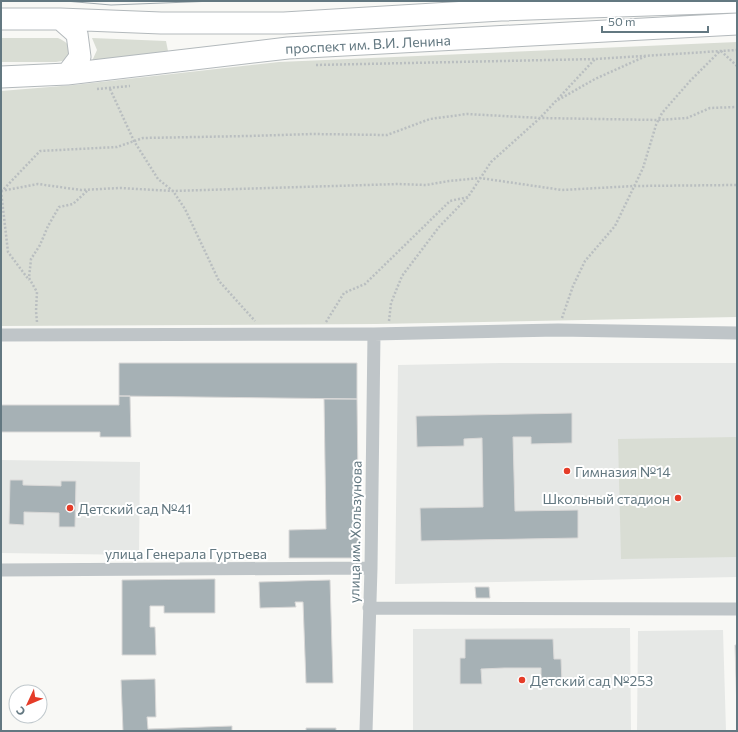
<svg xmlns="http://www.w3.org/2000/svg" width="738" height="732" viewBox="0 0 738 732" font-family="Commissioner,sans-serif">
<style>
.built{fill:#e6e8e6}
.green{fill:#d9ddd4}
.building{fill:#a6b1b5;stroke:#dad9d8}
.lines{fill:none;stroke-linecap:round;stroke-linejoin:round}
.primary-casing{stroke:#b3b9bc;stroke-width:23}
.path{stroke:#b9bec0;stroke-width:2.5;stroke-dasharray:2 2;stroke-linecap:butt}
.street{stroke:#bfc5c8;stroke-width:13}
.primary{stroke:#fff;stroke-width:21}
.tram{stroke:#9ea8ad;stroke-width:1}
.poi-dot{fill:#e53c28;stroke:#fff;stroke-width:1.5}
.labels{text-anchor:middle;dominant-baseline:central;stroke-width:4;stroke-linejoin:round;paint-order:stroke}
.street-label{font-size:14px;fill:#637881;stroke:#fff}
.poi-label{font-size:14px;fill:#637881;stroke:#fff;text-anchor:start}
</style>
<rect width="100%" height="100%" fill="#f8f8f5"/>
<path class="built" d="M500,363H737V577L395,584L398,365Z
M1,460L140,462L139,555L1,553Z
M630,628L631,731H413V629Z
M723,630L726,731H637L638,631Z"/>
<path class="green" d="M1,38H58C69,43 72,47 68,60L56,62H1Z
M92,38L166,41L168,51L92,61L97,50Z
M737,42V317L376,324L1,326V91L74,85L279,62Z
M737,437V557L621,559L618,439Z"/>
<path class="building" d="M119,363H357V399L119,396Z
M119,396H130L131,437H100V432H1V405H119Z
M324,399H357L359,558H289V530L326,529Z
M572,413V443L531,444V437H513L515,511L578,510V538L421,541L420,508L483,507L482,438L464,439V446L417,447L416,416Z
M10,480H23V485L61,486V481H76L75,527H59V513L24,512V525L9,524Z
M215,579V613H164V606H150V627H155L156,655H122V580Z
M330,580L333,683H306L303,602H295L296,607L260,608L259,582Z
M475,587H489L490,598H476Z
M465,639H553L554,659H561L562,683L541,684V668H504L481,669L482,684H460V658H465Z
M735,645H737V712Z
M155,679L156,717H147L148,729L232,726V731H123L121,680Z
M306,728H336V731H306Z"/>
<g class="lines">
<g class="primary-casing">
<path id="primary" d="M1,19H60L161,23H284L501,10L737,2
M60,19L77,34L80,57L67,74
M1,77L67,74L288,48L737,24"/>
</g>
<path class="path" d="M721,51L737,66
M316,65L596,59L737,50
M97,89L130,86
M110,89L134,141L158,179L173,191L185,209L219,281L255,321
M558,100L595,79L646,56
M1,191L38,184L81,190L120,188L173,191L398,184L426,185L449,181L480,178L562,190L634,186L737,185
M1,191L8,252L29,280
M1,192L40,151L117,147L143,138L248,136L312,134L387,135L430,119L467,114L540,118L658,120L687,118L710,108L737,107
M562,318L573,286L585,261L615,226L643,168L656,125L662,113L690,81L720,51
M389,321L391,303L402,276L439,227L468,197L491,162L540,118L595,59
M37,322L36,311L37,292L29,278L31,259L40,245L48,226L59,207L73,204L88,190
M326,322L344,293L365,284L450,201L468,197"/>
<path class="street" d="M1,335L374,334L558,330L737,333
M1,570L371,568
M369,608L737,609
M366,731L371,568L374,334"/>
<use href="#primary" class="primary"/>
<path class="tram" d="M65,1L111,5L215,1"/>
</g>
<g class="poi-dot">
<circle cx="567" cy="471" r="4"/>
<circle cx="678" cy="498" r="4"/>
<circle cx="70" cy="508" r="4"/>
<circle cx="522" cy="680" r="4"/>
</g>
<g class="labels">
<g class="street-label">
<text transform="translate(368 44) rotate(-3)">проспект им. В.И. Ленина</text>
<text transform="translate(355 532) rotate(-89)">улица им. Хользунова</text>
<text x="186" y="553">улица Генерала Гуртьева</text>
</g>
<g class="poi-label">
<text x="575" y="471">Гимназия №14</text>
<text x="670" y="498" text-anchor="end">Школьный стадион</text>
<text x="78" y="508">Детский сад №41</text>
<text x="530" y="680">Детский сад №253</text>
</g>
</g>
<rect width="738" height="732" fill="none" stroke="#637881" stroke-width="4"/>
<g transform="translate(28 704) rotate(226)"><circle r="19" fill="#ffffff" stroke="#c1c9cd"/>
<path d="M0-3L7 15L0 10L-7 15Z" fill="#e53c28"/>
<text y="-6" font-size="11" font-weight="bold" text-anchor="middle" fill="#637881">С</text>
</g>
<path d="M602 26v6h106v-6" fill="none" stroke="#637881" stroke-width="2"/>
<text x="608" y="26" font-size="12" fill="#637881" stroke="#ffffff" stroke-width="3" paint-order="stroke">50 m</text>
</svg>
